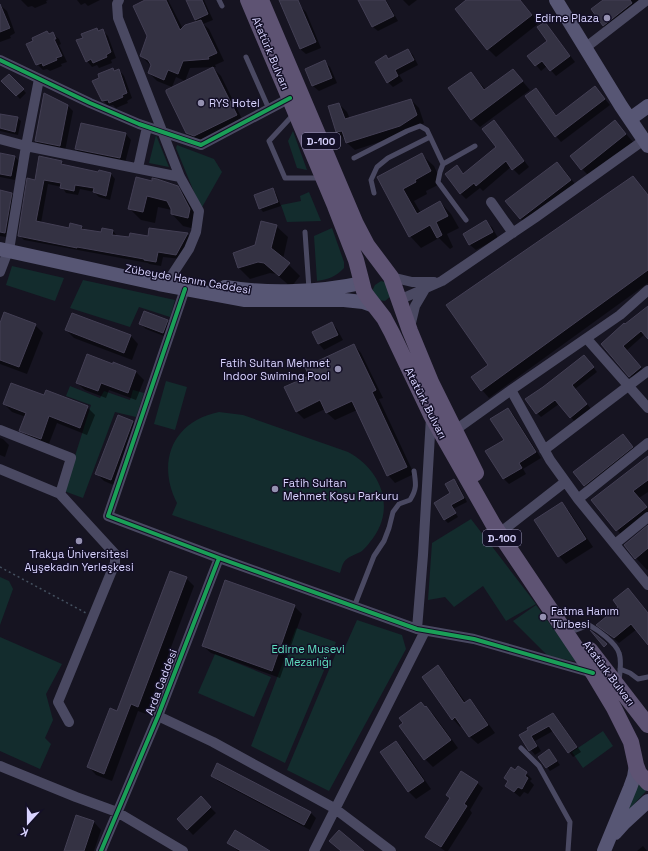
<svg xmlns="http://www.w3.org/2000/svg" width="648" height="851" viewBox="0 0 648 851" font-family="'Space Grotesk',sans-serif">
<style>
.green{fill:#132c2d}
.shadow{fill:#0007}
.building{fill:#343243;stroke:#433f54}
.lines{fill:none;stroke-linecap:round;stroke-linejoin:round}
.path{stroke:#44505f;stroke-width:1.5;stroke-dasharray:2 3;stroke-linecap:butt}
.lane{stroke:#4a4962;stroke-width:5}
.street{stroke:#4a4962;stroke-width:10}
.secondary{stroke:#575674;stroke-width:14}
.primary{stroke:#5e5373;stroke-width:16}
.cycleway-casing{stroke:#130f26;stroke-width:6}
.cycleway{stroke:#1a9f57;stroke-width:4}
.poi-dot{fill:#9591b1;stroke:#130f26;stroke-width:1.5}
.labels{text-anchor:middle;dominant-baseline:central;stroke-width:3;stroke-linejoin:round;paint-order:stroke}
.shield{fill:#130f26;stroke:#9e99be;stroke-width:1}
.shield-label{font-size:10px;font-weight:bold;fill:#d9d4ff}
.poi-label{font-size:11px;fill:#d9d4ff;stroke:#130f26;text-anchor:start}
.street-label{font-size:11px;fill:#d9d4ff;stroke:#130f26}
.park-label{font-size:11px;fill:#5fe0c0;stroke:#130f26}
</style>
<rect width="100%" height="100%" fill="#161421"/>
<path class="green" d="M293,131L307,170L297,168L288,141Z
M156,135L169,167L149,163Z
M177,145L214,159L222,172L201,209L176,148Z
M309,192L321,221L287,222L281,205L301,201L300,196Z
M332,228L344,262V268C336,277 328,279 317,281L314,236Z
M12,266L64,278L55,301L6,285Z
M83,280L175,300L170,317L139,307L130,327L70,308Z
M381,281L385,282L391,296L385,301L378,300L372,291L375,285Z
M166,381L187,387L175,430L154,424Z
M70,386L100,398L104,391L130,400L133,390L144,393L136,417L115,412L83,498L64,491L91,405L66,396Z
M219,412L243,415L348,452C382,470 397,510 370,542C368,545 365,548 362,551C357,554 347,557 344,562C342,565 341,570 340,573L172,515L177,503C156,462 173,421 219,412Z
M471,519L536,604L506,621L483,586L454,607L445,597L428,600L432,543Z
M0,577L9,581L13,589L0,625Z
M536,605L578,662L548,656L513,621Z
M357,620L402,635L406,649L329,791L287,770L339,646L345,647Z
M296,628L336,642L285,763L251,746Z
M0,637L62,664L46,694L53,720L45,738L51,744L40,769L0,751Z
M215,654L271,677L254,717L198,693Z
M603,731L613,746L583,768L572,752Z
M638,782L647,790L624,815Z"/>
<path class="shadow" d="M21,0H48L46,1L47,3L35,8L32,6L28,7Z
M77,0H100L88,6L85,3L81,5Z
M148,0H168L183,29L198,22L195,20L187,0H204L213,20L203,24L209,29L224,61L215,65L216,67L190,68L185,81L176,77L172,87L157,81L149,73L152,65L149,64L141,56L148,36Z
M280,0H298L301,7L306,12L321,48L306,54L300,49Z
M359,0H386L398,21L378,31L373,27Z
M403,0H417L409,6Z
M468,0H520L539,23L496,57L488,49Z
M605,0H648L610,32L603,26Z
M0,6H1L7,11L15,33L10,36L11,38L0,42Z
M545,23L575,62L556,76L547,66L541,71L536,65L548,41Z
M96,29L99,32L102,30L108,36L116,58L111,60L112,63L99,68L97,65L92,67L87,61L84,38Z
M53,34L59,39L61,44L59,45L67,62L61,64L62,66L50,71L47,69L43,70L37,64L50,35Z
M408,50L413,55L418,65L399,75L403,81L393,87L388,82L386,57L389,60Z
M325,62L330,67L337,83L319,91L313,86L306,70Z
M213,68L221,76L244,123L202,143L195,141L187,133Z
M113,69L115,72L119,70L124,76L132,98L127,101L128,103L116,108L113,105L108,106L103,100L100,78Z
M513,70L530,90L480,127L472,119L471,73L486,90Z
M9,75L26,93L20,99L3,81Z
M595,87L610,105L561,142L556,136L536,90L557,116Z
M411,100L419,108L424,123L407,133L355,150L347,143L346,139L345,140L337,132L339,104L347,112L350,119Z
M67,105L73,111L65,151L42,147L36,141Z
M0,114L17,118L21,121L18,135L0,131Z
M494,121L529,167L519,175L511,167L483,191L480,188L466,199L460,193L457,166L464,175L497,147Z
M615,121L633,142L590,177L582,169Z
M126,134L131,140L125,163L81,155L76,149Z
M0,154L15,157L19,161L15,180L0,177Z
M422,155L434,166L442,183L426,191L427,194L414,201L421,213L440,202L451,214L459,228L447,234L453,247L450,249L439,238L421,248L410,236L378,178Z
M61,162L66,166L99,173L111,174L115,179L110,200L99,197L94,192L80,189L78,195L66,193L62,187L48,184L41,223L70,229L81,226L86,231L102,233L113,231L117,236L130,238L149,237L150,229L187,234L192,239L181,259L163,257L161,266L149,264L148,263L24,240L19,235L35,181Z
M557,163L565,171L578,188L528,226L520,218Z
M633,177L648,195V283L489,398L482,390L489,365Z
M136,178L177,187L189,199L201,221L199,230L183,226L172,214V210L158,207L155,223L141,220L130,209Z
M273,189L276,193L281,206L263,212L260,208Z
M0,191L11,194L17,199L11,238L0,236Z
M486,222L492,227L498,238L476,250L470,245L464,234Z
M276,226L288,237L283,259L300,276L291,287L276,274L270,273L250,279L239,268L256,246Z
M648,307V337L645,334L626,351L644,371L634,380L602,344Z
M72,314L131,336L138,344L132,360L74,338L66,330Z
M167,320L173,326L169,338L146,329L140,324Z
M332,323L337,329L343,340L324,350L319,344L313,333Z
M35,325L43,333L27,374L0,364V326Z
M354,345L361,353L383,398L379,399L414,474L395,483L388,475L357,410L335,420L327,413L325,409L304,419L296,411L310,376Z
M588,360L597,372L575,389L591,409L575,422L559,404L541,417L537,413Z
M114,364L136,372L144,380L136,400L109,390L106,398L85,390L77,383L113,366Z
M44,396L87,407L95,415L87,435L57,423L48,446L28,438L21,430L26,417L12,412L4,404Z
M507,409L513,414L541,458L523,469L526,474L509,484L504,479L487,451L505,440Z
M118,416L133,422L140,429L118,487L104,481L96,473Z
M623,435L640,455L592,493L584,485Z
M0,438L3,439L9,445L5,457L0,455Z
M648,457V492L639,498L648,509V518L624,538L592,500Z
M454,480L458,484L467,502L453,509L458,517L448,523L445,520L435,503L452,494Z
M561,503L569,511L593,547L566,564L559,556Z
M648,526V569L647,570L636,558Z
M186,578L194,586L146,714L138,711L112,781L96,775L89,767Z
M294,606L302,614L280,678L211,653L203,646Z
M648,613V643L637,629L619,643L603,630Z
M438,667L445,674L466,703L470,700L477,708L495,733L478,744L470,737L462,725L460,727L453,719Z
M426,708L434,715L458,748L433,767L425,759L401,726Z
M553,714L558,719L581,752L573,757L553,731L535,741L541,751L535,755L520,736Z
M396,742L404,750L431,789L416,799L408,791Z
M552,754L560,765L550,771L539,757Z
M515,771L526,773L532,779L530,781L534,785L528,794L524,792L520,797L506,786Z
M212,775L310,812L316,818L310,830L218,781Z
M477,783L483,788L470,810L472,813L448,851H445L432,842L426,837Z
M201,798L216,813L193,835L178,819Z
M94,822L101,830L94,851H65Z
M229,843L268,851H238Z
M643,846L647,851H637Z"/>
<path class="building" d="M145,0H166L180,30L185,25L201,20L217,53L208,57L209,59L183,61L178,74L168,70L164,80L148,73L151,65L148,60L140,56L147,36L133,6Z
M186,0H202L208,14L195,20Z
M279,0H298L316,42L300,49Z
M358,0H385L394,16L372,27Z
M466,0H520L532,15L487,50L455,9Z
M603,0H630L632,3L603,26L591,9Z
M0,4L10,28L0,32Z
M545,22L570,56L550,71L542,61L535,66L527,56L547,41L537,27Z
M97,28L98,31L103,29L111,52L106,55L107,57L93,63L91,59L86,62L76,40L83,38L81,34Z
M47,31L49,34L53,32L56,39H54L62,56L56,58L57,60L43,66L42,63L36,65L26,44L33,41L32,38Z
M408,49L414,60L395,70L398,76L387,83L375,62L386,55L388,59Z
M325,60L332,78L312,86L305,69Z
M213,67L237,115L194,136L186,133L166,92V90Z
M113,68L114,71L119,69L127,93L122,95L123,97L109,103L108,100L102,101L92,81L99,78L98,74Z
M513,69L523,81L471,120L448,88L471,72L484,90Z
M9,74L24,89L16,96L1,81Z
M595,86L605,99L555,137L525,96L536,88L556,116Z
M44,93L68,105L60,146L35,141Z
M411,99L417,115L400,126L346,143L342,131L336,132L328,106L339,103L345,119Z
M0,114L18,117L15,132L0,128Z
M494,120L524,161L512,170L506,161L476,186L474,183L460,194L445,174L457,165L463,174L496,147L482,129Z
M615,120L626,134L581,170L570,156Z
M81,123L126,133L120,158L75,149Z
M0,153L15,156L11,176L0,174Z
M422,153L431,171L415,180L416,182L403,189L417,214L440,201L448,216L436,222L442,235L437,238L430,225L409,237L377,177Z
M39,156L62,161L61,164L98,172L99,170L111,173L106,196L93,192L94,188L75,185L74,191L60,188L61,183L44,180L36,221L69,228L70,223L82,226L81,229L101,232L102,228L113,230L112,235L129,237L130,233L148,236L149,228L188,233L176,255L158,252L156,262L144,260V259L77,247V248L18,236L27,178L35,180Z
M557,162L571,180L520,219L505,201Z
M633,176L648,195V270L481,391L471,377L488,365L446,305Z
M136,177L152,181V178L157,179L178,186L190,209L188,218L171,214V209L167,201L147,196L143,212L128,209Z
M273,188L278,202L259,209L254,195Z
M0,190L12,193L5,233L0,232Z
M486,220L493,232L469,245L463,234Z
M261,221L277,225L271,248L290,263L279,276L264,263L258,262L238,268L233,253L255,245Z
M648,306V339L641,331L623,346L641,367L629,377L601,344L624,323L625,324Z
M144,311L168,320L163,333L139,324Z
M4,312L36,324L19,367L0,360V323Z
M72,313L131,335L124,353L65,330Z
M332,322L338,335L318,344L312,332Z
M354,344L376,390L372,392L407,467L387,476L352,401L326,413L320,400L296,412L284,387L309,376L305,367Z
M87,354L113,364V362L136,371L128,393L101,383L98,391L76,383Z
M584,355L594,367L572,385L587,404L570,418L555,400L536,414L525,399L543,387Z
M11,383L44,395L46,390L88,406L80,428L49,416L41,439L19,431L26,413L3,404Z
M508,408L536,452L519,463L522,468L503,479L485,451L504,440L490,419Z
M118,415L133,421L111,480L95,474Z
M623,434L633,447L584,486L573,472Z
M648,456V480L633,491L647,507L616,531L591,500Z
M454,479L464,498L451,505L456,513L444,520L434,503L450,493L445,484Z
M562,502L586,539L558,557L534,520Z
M648,525V548L635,559L624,545Z
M170,571L187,577L138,707L131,704L104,774L87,767L110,708L117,711Z
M225,580L295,605L272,671L202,646Z
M628,588L648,613V645L631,624L614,638L596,625L618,607L613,600Z
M590,630L599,637L607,644L604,647Z
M438,665L464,703L470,699L488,725L469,737L455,717L452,720L422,677Z
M421,702L425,707L426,706L451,740L424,760L399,726L403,723L399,718Z
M553,713L577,747L568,753L549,726L531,736L537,746L529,751L519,735L528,730L527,728Z
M396,741L424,781L408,792L380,752Z
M549,749L557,761L546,768L538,757Z
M217,763L311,812L304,825L211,776Z
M518,766L527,772L525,776L528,778L522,789L518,787L514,792L505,786L508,781L504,778L511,767L515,770Z
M461,771L478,782L464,804L467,806L441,847L425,837L450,798L446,795Z
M201,796L211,807L187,830L177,819Z
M76,815L94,821L84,851H64Z
M235,830L270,851H241L227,843Z
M339,830L364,851H341L329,841Z"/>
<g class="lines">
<path class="path" d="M0,567L86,613"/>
<path class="lane" d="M219,0L222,6
M246,57L269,109
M293,115L269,141L285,178H322
M354,158L407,131L420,126L427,130L443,164
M374,193L371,180L377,167L388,158L430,137
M466,220L438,182L440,172L443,164L475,146
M305,232L309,289
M354,607L374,556L384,541L389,528L393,512L399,504L410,500C417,489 416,484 414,471
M576,630L589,625C598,630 616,643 619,653C622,661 620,672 619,681
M620,669L630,673L638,679L648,677
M521,748L539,766L570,822L568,851"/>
<path class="street" d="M119,0L117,4L118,18L180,177L199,211L196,232L189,249L170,278
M585,48L647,0
M0,60L90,103L139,124L201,145L290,98
M0,139L26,146L180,177
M138,168L147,127
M491,202L513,233
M10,244L26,146L39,79
M0,272L8,251
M391,277L412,282H434
M185,289L108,516L219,558L417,629L474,639L593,673
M399,300L442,281L536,217L644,140
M410,327L415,306L425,289
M587,339L648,408
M511,390L550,460L578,499L648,585
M0,430L71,458L60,494
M454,431L511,390L620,315L648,290
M544,450L648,371
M0,469L60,494L115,554V563L58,702L69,722
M578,499L648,443
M506,528L565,482
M615,544L648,517
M417,629L423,555L431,417
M158,716L213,742L334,808L391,851
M0,766L76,797L117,812L183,851
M101,851L158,716L219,558
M314,851L425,631"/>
<path class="secondary" d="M556,0L621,106L648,146
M630,119L648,106
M0,249L159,284L245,300H344L363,302L374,306
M225,287C269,294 320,292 362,283
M615,833L624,823L648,801
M604,851L630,788L634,777L636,765"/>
<path class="primary" d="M248,0L335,206L356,260L364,291L367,296L384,318L392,333L431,415L493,524L593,673L614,708L631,742L636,765L639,773L648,783
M261,0L356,224L367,245L391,277L410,331L431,382L476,473
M590,650L648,725"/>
<g class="cycleway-casing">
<path id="cycleway" d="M0,60L90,103L139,124L201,145L290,98
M185,289L108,516L219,558L417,629L474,639L593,673
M101,851L158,716L219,558"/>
</g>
<use href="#cycleway" class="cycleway"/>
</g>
<g class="poi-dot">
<circle cx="607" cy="18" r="4"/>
<circle cx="201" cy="103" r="4"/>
<circle cx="338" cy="369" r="4"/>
<circle cx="275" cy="489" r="4"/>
<circle cx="79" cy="541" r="4"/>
<circle cx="543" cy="617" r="4"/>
</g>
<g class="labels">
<g class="shield">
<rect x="302" y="133" width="38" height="16" rx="3"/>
<rect x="483" y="530" width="38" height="16" rx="3"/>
</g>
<g class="shield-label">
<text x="321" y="141">D-100</text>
<text x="502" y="538">D-100</text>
</g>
<g class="poi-label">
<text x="599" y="18" text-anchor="end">Edirne Plaza</text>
<text x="209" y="103">RYS Hotel</text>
<text x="330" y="363" text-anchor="end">Fatih Sultan Mehmet<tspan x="330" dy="13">Indoor Swiming Pool</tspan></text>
<text x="283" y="483">Fatih Sultan<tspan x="283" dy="13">Mehmet Koşu Parkuru</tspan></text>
<text x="79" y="554" text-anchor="middle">Trakya Üniversitesi<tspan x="79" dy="13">Ayşekadın Yerleşkesi</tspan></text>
<text x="551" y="611">Fatma Hanım<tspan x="551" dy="13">Türbesi</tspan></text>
</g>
<g class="street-label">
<text transform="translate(271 53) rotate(67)">Atatürk Bulvarı</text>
<text transform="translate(188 279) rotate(10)">Zübeyde Hanım Caddesi</text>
<text transform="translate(426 403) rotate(63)">Atatürk Bulvarı</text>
<text transform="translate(609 673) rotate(53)">Atatürk Bulvarı</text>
<text transform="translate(161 682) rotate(-69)">Arda Caddesi</text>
</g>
<g class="park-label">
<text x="308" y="649">Edirne Musevi<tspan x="308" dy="13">Mezarlığı</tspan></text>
</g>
</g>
<g transform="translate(28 823) rotate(201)" stroke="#130f26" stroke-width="3" paint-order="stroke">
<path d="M0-3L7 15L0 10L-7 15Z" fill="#d9d4ff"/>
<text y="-6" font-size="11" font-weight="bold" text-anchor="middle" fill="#d9d4ff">K</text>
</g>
</svg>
